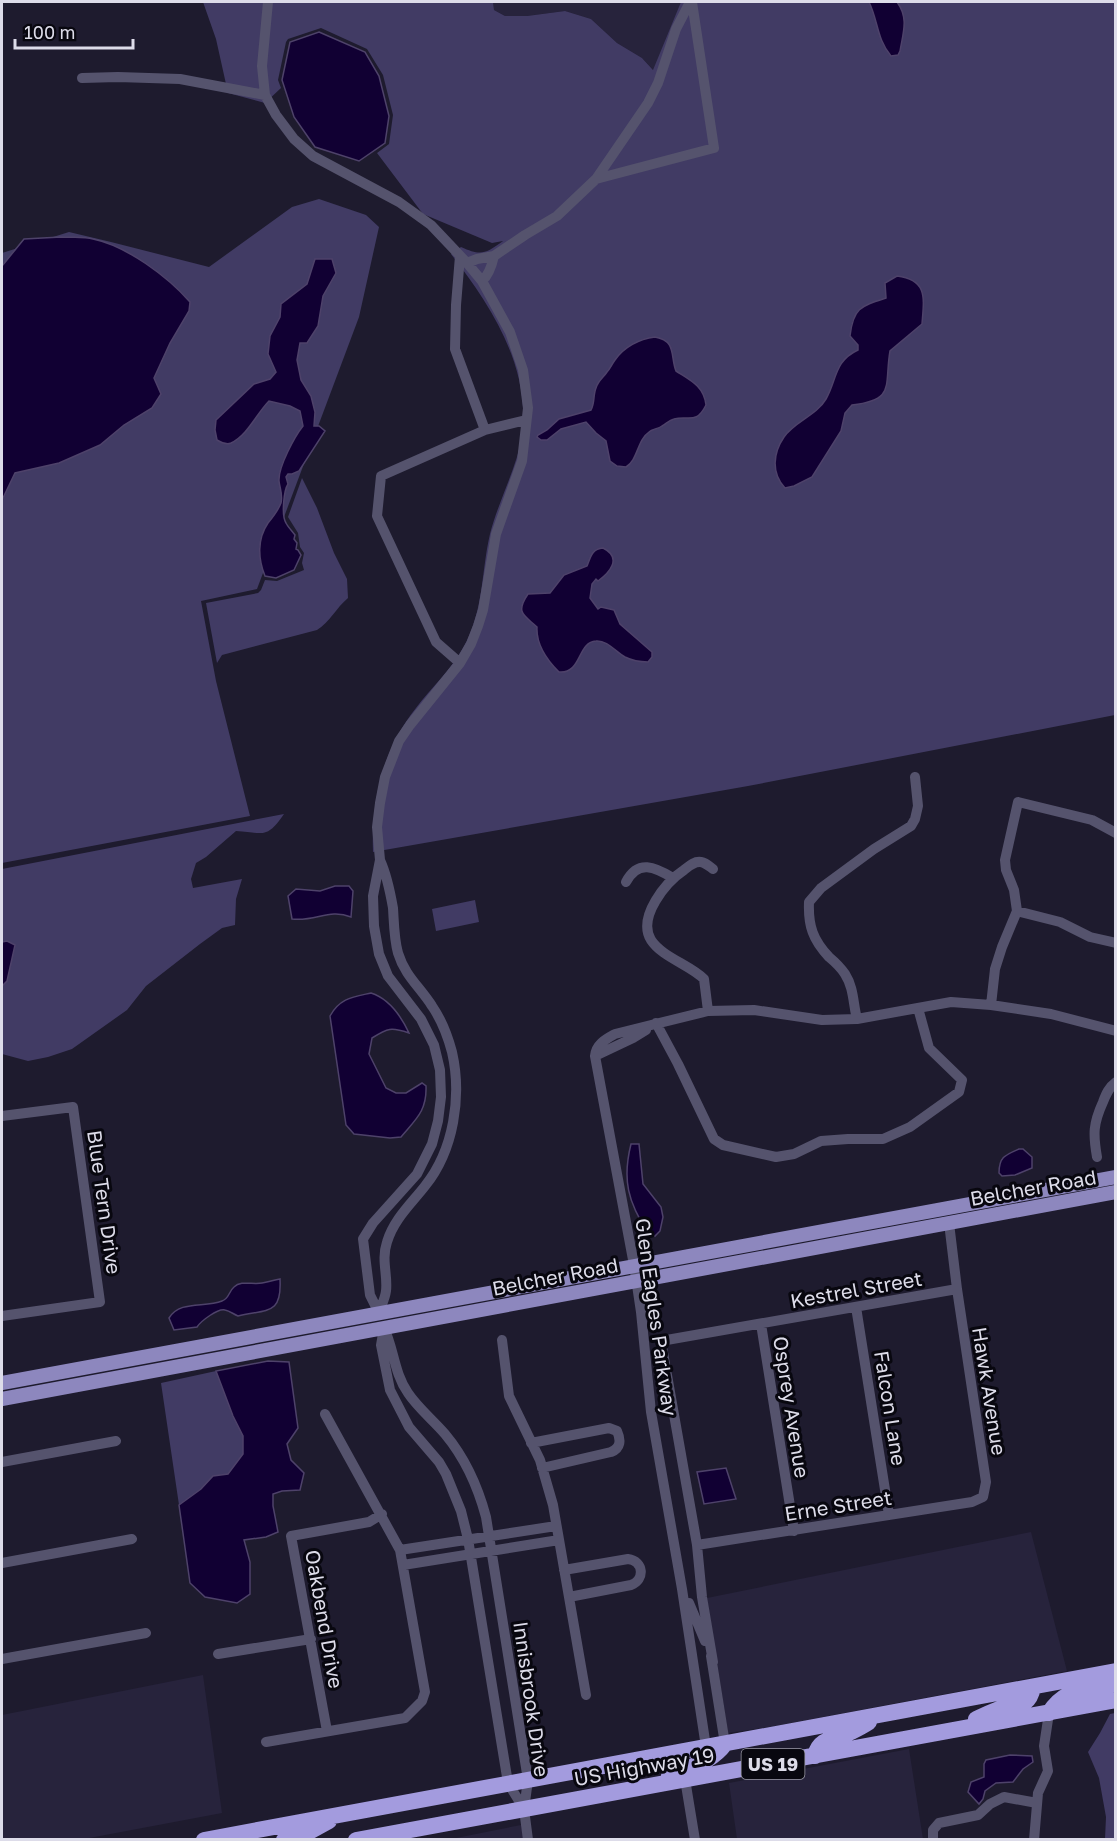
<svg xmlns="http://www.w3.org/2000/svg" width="1117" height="1841" viewBox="0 0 1117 1841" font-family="'Golos Text',sans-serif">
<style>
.built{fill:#27233c}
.green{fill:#413b64}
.water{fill:#103;stroke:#4e426a;stroke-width:1.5}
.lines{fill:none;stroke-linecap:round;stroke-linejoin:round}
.minor{stroke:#55536d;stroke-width:10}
.major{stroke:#8d87be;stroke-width:14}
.highway{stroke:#a39bde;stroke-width:16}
.labels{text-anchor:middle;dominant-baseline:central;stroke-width:6;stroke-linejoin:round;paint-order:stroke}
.shield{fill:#08070f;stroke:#9d9ca8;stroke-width:1.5}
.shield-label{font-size:18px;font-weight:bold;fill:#dddce9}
.street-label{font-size:20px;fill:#dddce9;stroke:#08070f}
</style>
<rect width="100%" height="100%" fill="#1e1b2e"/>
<path class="built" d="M493,2H689L657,74L642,58L617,43L591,19L565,11L527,16H505L494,10Z
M1031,1532L1067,1671L770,1727L728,1733L707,1598Z
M203,1675L222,1813L84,1839H2V1715Z
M909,1749L923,1839H737L729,1783Z
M521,1825L524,1840H446Z"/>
<path class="green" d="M203,2H493L494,10L505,16H527L565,11L591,19L617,43L642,58L653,70L681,2H1115V715L748,786L373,852C371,801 383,749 416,708C431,688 451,670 463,648C484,612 481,572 490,534C497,507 509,483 517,457C540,381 495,311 451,254L461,247C481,256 485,254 503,241L492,243L423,214L377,153L389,144L393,115L383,75L367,49L321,28L288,39L286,42L278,80L281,88L265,103L228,93L216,39Z
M319,199L366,215L379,227L359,317L257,589L201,601L216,681L250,816L2,863V253L69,232L111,242L209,267L292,207Z
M302,478L317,508L334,553L347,579L348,598C336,608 330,622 317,630L222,655L217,663L206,603L258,593L261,590L265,580L277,581L304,570L302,563L304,553L300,547L298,533L288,517Z
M284,814C267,839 264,833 236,831L206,857L196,863L191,879L193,888L242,879L236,899L235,925L222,928L200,944L146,986L127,1010L72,1049L48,1057L28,1061L2,1054V986L7,981V941L2,942V869Z
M475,900L479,922L436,931L432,909Z
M216,1371L233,1416L243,1436V1454L228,1474L213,1477L201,1489L179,1505L161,1383Z
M1115,1713V1839H1105L1106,1817L1099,1778L1088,1752L1100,1733L1110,1714Z"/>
<path class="water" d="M869,2H897C909,18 903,33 900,51L898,55L891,56C877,40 878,20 869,2Z
M319,32L365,52L379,76L389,116L385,143L359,161L315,147L294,117L282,80L290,42Z
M61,237C71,238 83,236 93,239C127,246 168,277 190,302L189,311L170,343L154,378L161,394L152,408L124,425L100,445L59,463L15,473L2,500V266L24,239Z
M315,259H332L336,273L323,296L318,326L307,343H300L297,360L301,380L311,396L315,412L314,426H319L325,431L299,471L292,474H288L286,477L288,484C284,490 281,515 286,523C288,527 292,531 295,535L294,539L297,543L296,549L298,550L301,555L294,570L276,578L265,576C258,559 257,539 268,523C273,517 278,511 281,503C283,495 280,489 279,481C278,467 295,436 303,426L300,411L290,406L269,401C257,413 247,436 231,443C226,445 222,443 217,440L215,430L216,420L254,384L270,379L276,372L268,354L270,336L280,317L281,304L307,284Z
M897,276C928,280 924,298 922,324L890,351C884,386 896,400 852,405L845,413L841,431L812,477L794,486L785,488C771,473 773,453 784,437C795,421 816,416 826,399C837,380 834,361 858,350V345L850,336C853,308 861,306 886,298L885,283Z
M655,337C677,341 670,356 676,371C690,380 704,386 706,405C696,425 689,415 674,419C669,420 666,424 662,426C658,429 652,429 649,432C637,440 638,460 626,467L617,466L610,461L606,441L596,433L586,422L561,429L547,440H541L537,437L538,435L547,430L559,419L591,410C595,403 593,395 596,388C598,381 603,378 607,372C610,369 612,364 615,360C624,347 639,339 655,337Z
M603,548C623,558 609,573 598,581L596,579L592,584L590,598L598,609L601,607L614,610L620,624L652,652V657L648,662C641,662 631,660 625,657C616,652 607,640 596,641C577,642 582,674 559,672C547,660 536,645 537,627C524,615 515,613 528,594L550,593L564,575L587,566C591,556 592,549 603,548Z
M335,886H349L353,891L351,917C329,908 316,922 292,919L288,896L296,889L320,891Z
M7,941L15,945L7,981L2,986V942Z
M371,993C390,999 401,1016 409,1033C391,1027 388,1028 372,1038L369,1054L386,1088L396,1093H406L422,1083L426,1086C427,1111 416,1119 401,1137L390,1138L354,1134L346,1125L330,1016C340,998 353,997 371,993Z
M631,1144H639L643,1184L661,1207L663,1217L660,1231L655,1236L648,1233C628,1202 622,1180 631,1144Z
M1019,1149H1023L1032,1157V1168L1015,1175L1002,1176L999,1173C999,1157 1005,1155 1019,1149Z
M280,1279C282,1315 268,1309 238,1316C233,1314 230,1311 225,1310C218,1308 201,1321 197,1327L174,1330L169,1318C180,1300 204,1308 222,1301C229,1299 229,1291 234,1287C241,1280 253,1285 262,1283C268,1282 274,1280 280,1279Z
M268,1361L289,1362L298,1428L287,1444L291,1460L304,1473L300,1490L282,1491L273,1494V1506L278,1532L266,1537L244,1540L250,1562V1594L237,1603L205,1597L190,1583L179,1505L201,1489L213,1476L228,1474L243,1454V1436L233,1416L216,1371Z
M726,1468L736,1499L704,1504L697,1472Z
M1010,1755L1032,1756L1033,1762L1023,1769L1013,1782L996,1783L985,1791L983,1799L979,1804L968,1792L971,1782L984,1777V1764L986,1760Z"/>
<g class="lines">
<path class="minor" d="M268,2L262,66L265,95L276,115L294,139L313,156L399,202L431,225L467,263L482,281L510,332L523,370L528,408L522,461L496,534L483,610L478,626L471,644L460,663L410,725L399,741L385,777L380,803L377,827L380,860L373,896L374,926L379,954L388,976L421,1019L434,1045L440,1070L441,1097L438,1121L432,1144L417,1174L373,1223L363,1239L370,1295L379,1313
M82,78L118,77L180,79L265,95
M596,179L714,148L692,2
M467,263L477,259L494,256L525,235L557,216L596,179L648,103L658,83L676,29L690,2
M482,281C489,275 492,265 494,256
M485,430L526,420
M460,663L436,642L377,516L381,476L485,430L455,349L456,305L460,256
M626,882C638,859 655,867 673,878
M1017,911L1060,922L1090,937L1116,943
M991,1005L995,969L1002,947L1017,911L1014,890L1006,870L1005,860L1018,802L1092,820L1116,833
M708,1011L704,979C690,965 662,957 651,940C637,917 666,882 684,870C689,866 694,861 701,862C706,863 709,866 713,869
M857,1019C853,1004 854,988 845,974C841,968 835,962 829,957C813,940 808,926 809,902L821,888L874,849L911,826L915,819L918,806L915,777
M656,1023L678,1064L714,1139L723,1145L776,1157L794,1154L821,1141L848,1139H883L910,1127L959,1092L962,1080L929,1048L918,1008
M595,1056L633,1038L646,1030
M2,1116L73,1107L100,1302L2,1316
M1097,1157C1093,1134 1093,1124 1103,1102C1106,1094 1109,1087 1116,1082
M856,1307L889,1515
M379,1313C381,1306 385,1299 386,1291C388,1275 381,1260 387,1242C394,1219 411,1204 425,1186C454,1150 462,1096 452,1052C448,1037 441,1019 432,1006C420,987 405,976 398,953C394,939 394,923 393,908C390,891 387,875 380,860
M761,1324L794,1531
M384,1328C394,1349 394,1373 408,1393C418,1408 433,1420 445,1434C465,1458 478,1487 486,1517L528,1780L524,1809L528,1840
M384,1328L381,1345L390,1390L409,1427L439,1462L446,1474L461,1511L468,1539L508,1783L524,1809
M502,1340L509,1396L540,1460L553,1505L586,1695
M531,1443L609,1428L617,1431C621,1440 621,1448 611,1452L542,1468
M2,1462L116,1441
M697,1545L972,1502L983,1497L986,1482L957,1289L949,1223
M400,1550L556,1526
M2,1563L132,1539
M403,1565L559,1540
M564,1570L628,1559C644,1561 645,1580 631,1585L569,1597
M689,1603L705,1641
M218,1654L311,1639
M711,1656L725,1744
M2,1659L146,1633
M713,1662L702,1597L697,1545L661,1341L957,1289
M327,1731L291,1536L369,1522L382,1514
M266,1742L405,1718L422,1701L425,1692L400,1550L325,1414
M706,1747L682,1589L651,1412L641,1312L634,1265L595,1056C596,1044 606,1039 615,1034L708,1011L754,1010L822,1020L857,1019L951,1002L991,1005L1051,1014L1116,1031
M685,1779L695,1840
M933,1840V1830L939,1823L978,1815L990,1804L1004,1797L1037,1803
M1034,1840L1038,1793L1048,1771L1044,1746L1049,1713"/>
<path class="major" d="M2,1383L1116,1177
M2,1399L1116,1192"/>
<path class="highway" d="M1049,1713C1068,1684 1087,1694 1116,1683
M976,1719C983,1716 991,1712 999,1709C1016,1704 1029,1709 1033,1687
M815,1756C819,1737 836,1739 851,1732C857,1729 863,1726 869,1722
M669,1776C691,1765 710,1764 725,1744
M204,1840L1116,1671
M284,1840L309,1832L329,1821
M356,1840L1116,1700"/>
</g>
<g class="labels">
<rect class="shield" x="741.5" y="1749" width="63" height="30" rx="4.5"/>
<g class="shield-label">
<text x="773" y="1764">US 19</text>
</g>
<g class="street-label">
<text transform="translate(1033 1187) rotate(-10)">Belcher Road</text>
<text transform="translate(105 1202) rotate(82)">Blue Tern Drive</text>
<text transform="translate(555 1276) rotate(-11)">Belcher Road</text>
<text transform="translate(856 1289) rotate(-10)">Kestrel Street</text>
<text transform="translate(657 1317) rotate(82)">Glen Eagles Parkway</text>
<text transform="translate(990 1391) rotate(81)">Hawk Avenue</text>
<text transform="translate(792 1407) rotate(81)">Osprey Avenue</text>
<text transform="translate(891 1408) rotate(81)">Falcon Lane</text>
<text transform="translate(838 1505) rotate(-9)">Erne Street</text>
<text transform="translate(325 1619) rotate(80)">Oakbend Drive</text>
<text transform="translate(532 1699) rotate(82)">Innisbrook Drive</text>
<text transform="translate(644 1766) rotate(-10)">US Highway 19</text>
</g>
</g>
<rect width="1117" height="1841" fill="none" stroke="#dddce9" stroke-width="6"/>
<path d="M15 39v9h118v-9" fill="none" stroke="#dddce9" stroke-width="3"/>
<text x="24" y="39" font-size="18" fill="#dddce9" stroke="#08070f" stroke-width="4.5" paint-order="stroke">100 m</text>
</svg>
